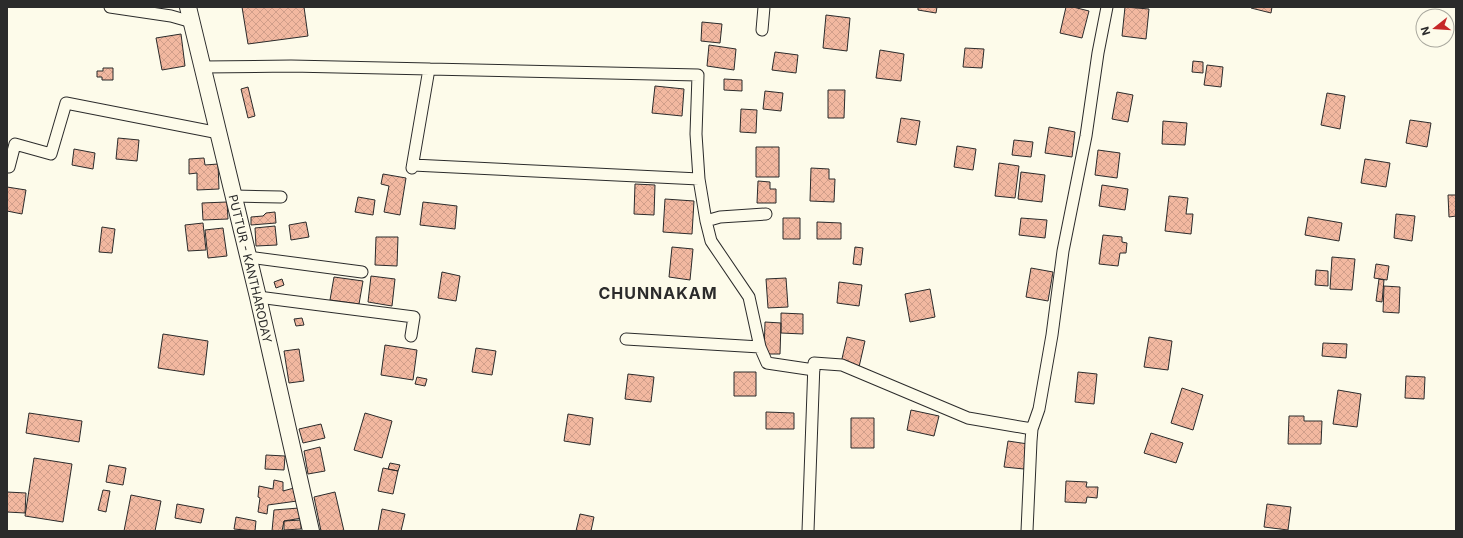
<svg xmlns="http://www.w3.org/2000/svg" width="1463" height="538" viewBox="0 0 1463 538" font-family="Inter,sans-serif">
<style>
.building{fill:url(#building-cross-hatch);stroke:#2b2b2b}
.lines{fill:none;stroke-linecap:round;stroke-linejoin:round}
.minor-casing{stroke:#2b2b2b;stroke-width:13}
.secondary-casing{stroke:#2b2b2b;stroke-width:18}
.minor{stroke:#fdfbea;stroke-width:11}
.secondary{stroke:#fdfbea;stroke-width:16}
.labels{text-anchor:middle;dominant-baseline:central;stroke-width:3;stroke-linejoin:round;paint-order:stroke}
.street-label{font-size:12px;fill:#2b2b2b;stroke:#fdfbea}
.district-label{font-size:16px;font-weight:bold;letter-spacing:1px;fill:#2b2b2b;stroke:#fdfbea}
</style>
<defs>
<pattern id="building-cross-hatch" width="8" height="8" patternUnits="userSpaceOnUse"><rect width="8" height="8" fill="#f2b8a0"/><path d="M0 0l8 8M0 8l8-8" fill="none" stroke="#d09e8a"/></pattern>
</defs>
<rect width="100%" height="100%" fill="#fdfbea"/>
<path class="building" d="M242,7H304L308,36L248,44Z
M918,7H937L936,13L918,10Z
M1066,7H1073L1089,11L1082,38L1060,33Z
M1125,7L1149,9L1146,39L1122,36Z
M1251,7H1272L1271,13L1251,8Z
M826,15L850,18L847,51L823,48Z
M702,22L722,24L720,43L701,41Z
M181,34L185,66L162,70L156,38Z
M709,45L736,49L734,70L707,66Z
M965,48L984,49L982,68L963,67Z
M880,50L904,54L901,81L876,78Z
M775,52L798,55L796,73L772,70Z
M1193,61L1203,62V73L1192,72Z
M1207,65L1223,67L1221,87L1204,85Z
M103,68H113V80H102V77H97V71H103Z
M724,79L742,80V91L724,90Z
M655,86L684,89L682,116L652,113Z
M248,87L255,116L248,118L241,89Z
M828,90H845L844,118H828Z
M765,91L783,93L781,111L763,109Z
M1117,92L1133,95L1128,122L1112,119Z
M1327,93L1345,96L1340,129L1321,125Z
M741,109L757,110L756,133L740,132Z
M901,118L920,121L916,145L897,142Z
M1410,120L1431,123L1427,147L1406,143Z
M1163,121L1187,123L1185,145L1162,144Z
M1049,127L1075,132L1072,157L1045,153Z
M118,138L139,140L137,161L116,159Z
M1014,140L1033,142L1031,157L1012,155Z
M957,146L976,149L973,170L954,167Z
M756,147H779V177H756Z
M74,149L95,153L93,169L72,165Z
M1098,150L1120,153L1117,178L1095,175Z
M204,158L205,165L218,164L219,189L197,190V173L189,174V159Z
M1365,159L1390,163L1386,187L1361,183Z
M999,163L1019,166L1015,198L995,196Z
M811,168L829,169V179H835L834,202L810,201Z
M1021,172L1045,175L1042,202L1018,199Z
M383,174L406,178L400,215L384,212L389,186L381,184Z
M758,181L770,182V189H776V203H757Z
M635,184L655,185L654,215L634,214Z
M1102,185L1128,189L1125,210L1099,206Z
M7,187L26,190L22,214L7,211Z
M1448,195H1456V216L1449,217Z
M1169,196L1188,198L1186,214H1193L1191,234L1165,231Z
M358,197L375,200L373,215L355,212Z
M665,199L694,201L692,234L663,232Z
M227,202L228,219L203,220L202,203Z
M423,202L457,206L455,229L420,225Z
M275,212L276,223L251,225V217L263,216L266,213Z
M1396,214L1415,216L1412,241L1394,238Z
M1308,217L1342,223L1339,241L1305,235Z
M783,218H800V239H783Z
M1021,218L1047,220L1045,238L1019,235Z
M306,222L309,237L291,240L289,225Z
M817,222L841,223V239H817Z
M203,223L206,250L188,251L185,225Z
M275,226L277,245L256,246L255,228Z
M102,227L115,229L112,253L99,252Z
M223,228L227,256L208,258L205,230Z
M1103,235L1122,237V242L1127,243L1126,253H1120L1118,266L1099,264Z
M376,237H398L397,266L375,265Z
M672,247L693,249L690,280L669,277Z
M855,247L863,248L861,265L853,264Z
M1332,257L1355,259L1352,290L1330,289Z
M1376,264L1389,266L1387,280L1374,278Z
M1031,268L1053,272L1048,301L1026,297Z
M1316,270L1328,271V286L1315,285Z
M442,272L460,276L456,301L438,298Z
M371,276L395,279L392,306L368,302Z
M334,277L363,281L359,304L330,300Z
M786,278L788,307L768,308L766,279Z
M282,279L284,285L276,288L274,282Z
M1379,279L1384,280L1382,302L1376,301Z
M839,282L862,285L859,306L837,303Z
M1384,286L1400,287L1399,313L1383,312Z
M930,289L935,317L910,322L905,294Z
M781,313L803,314V334L781,333Z
M302,318L304,325L296,326L294,319Z
M765,322L781,323L780,354H764Z
M163,334L208,341L204,375L158,368Z
M847,337L865,341L859,367L841,363Z
M1149,337L1172,341L1168,370L1144,367Z
M1323,343L1347,344L1346,358L1322,356Z
M385,345L417,350L413,380L381,375Z
M476,348L496,351L492,375L472,372Z
M299,349L304,381L289,383L284,351Z
M734,372H756V396H734Z
M1078,372L1097,374L1094,404L1075,402Z
M628,374L654,377L651,402L625,399Z
M1406,376L1425,377L1424,399L1405,398Z
M417,377L427,379L425,386L415,384Z
M1182,388L1203,395L1193,430L1171,423Z
M1338,390L1361,394L1357,427L1333,424Z
M911,410L939,416L934,436L907,430Z
M766,412L794,413V429H766Z
M29,413L82,421L79,442L26,433Z
M365,413L392,421L382,458L354,450Z
M568,414L593,418L590,445L564,441Z
M1289,416H1304V421H1322L1321,444H1288Z
M851,418H874V448H851Z
M321,424L325,438L303,443L299,429Z
M1151,433L1183,443L1176,463L1144,453Z
M1008,441L1028,444L1024,469L1004,467Z
M320,447L325,471L308,474L304,451Z
M266,455L285,456L284,470L265,469Z
M34,458L72,464L63,522L25,516Z
M390,463L400,465L398,471L388,469Z
M109,465L126,468L123,485L106,482Z
M383,468L398,471L393,494L378,491Z
M274,480L283,482V491L294,488L297,501L268,505L267,514L258,512L260,498L258,497L259,486L273,489Z
M1066,481L1087,482L1086,487H1098L1097,498L1087,497L1086,503L1065,502Z
M103,490L110,491L106,512L98,510Z
M7,492L26,493L25,513L7,512Z
M335,492L344,531H321L314,497Z
M131,495L161,501L155,531H124Z
M177,504L204,509L201,523L175,518Z
M1267,504L1291,507L1288,530L1264,527Z
M299,508L302,518L284,521L282,531H272L274,510Z
M382,509L405,514L401,531H378Z
M580,514L594,517L591,531H576Z
M236,517L256,521L255,531L234,529Z
M301,520V529L284,530V521Z"/>
<g class="lines">
<g class="minor-casing">
<path id="minor" d="M110,7L171,16L192,22
M762,30L764,7
M203,67L291,66L698,75L696,134L699,179L706,221L711,241L749,297L760,347L767,363L814,370
M413,165L699,179
M9,167L15,144L51,154L66,103L219,133
M412,168L429,69
M234,196L281,197
M706,221L720,217L766,214
M248,257L362,272
M258,297L414,317L411,336
M626,339L760,347
M808,531L814,363L842,365L968,418L1032,429
M1027,531L1031,441L1032,429L1039,409L1052,335L1063,251L1086,136L1098,53L1107,7"/>
</g>
<g class="secondary-casing">
<g id="secondary">
<path id="s1" d="M188,7L258,297L311,531"/>
</g>
</g>
<use href="#minor" class="minor"/>
<use href="#secondary" class="secondary"/>
</g>
<g class="labels">
<g class="street-label">
<text stroke="none"><textPath href="#s1" startOffset="269">PUTTUR - KANTHARODAY</textPath></text>
</g>
<g class="district-label">
<text x="658" y="293">CHUNNAKAM</text>
</g>
</g>
<rect width="1463" height="538" fill="none" stroke="#2b2b2b" stroke-width="16"/>
<g transform="translate(1435 28) rotate(253)"><circle r="19" fill="#fdfbea" stroke="#a9a89e"/>
<path d="M0-3L7 15L0 10L-7 15Z" fill="#c62828"/>
<text y="-6" font-size="11" font-weight="bold" text-anchor="middle" fill="#2b2b2b">N</text>
</g>
</svg>
